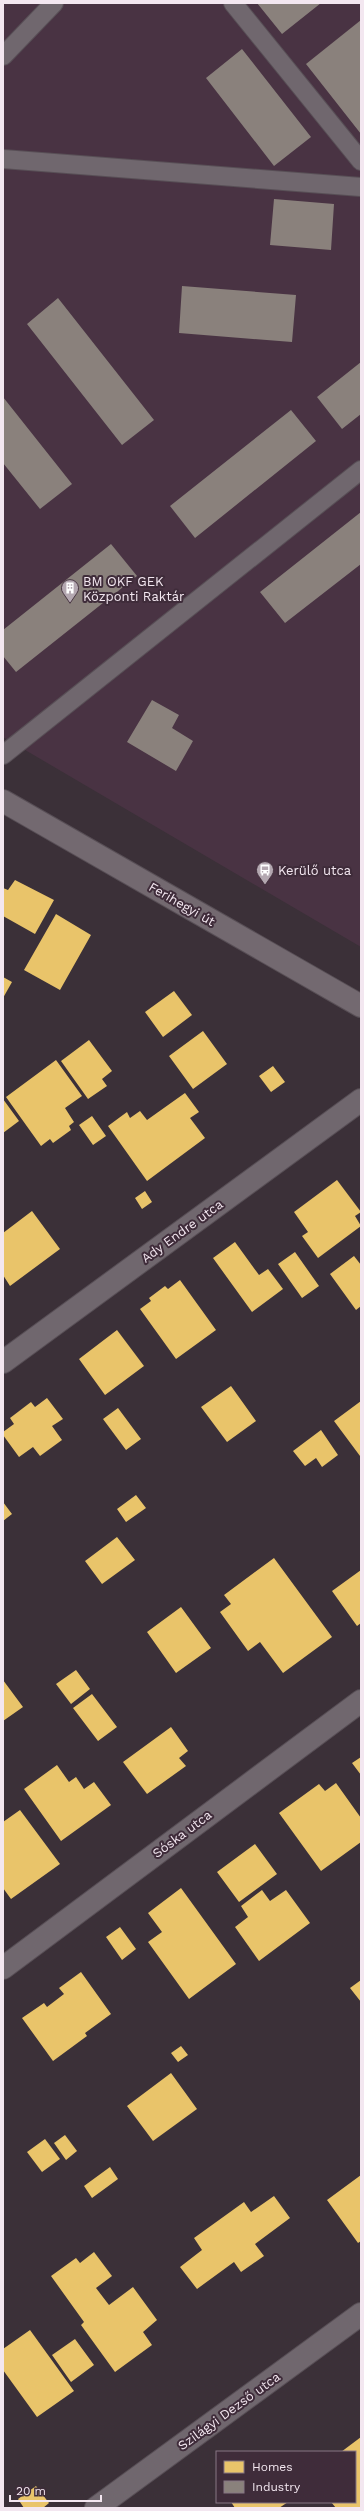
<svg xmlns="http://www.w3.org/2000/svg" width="364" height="2511" viewBox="0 0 364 2511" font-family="'Work Sans',sans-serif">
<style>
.built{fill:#493343}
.homes{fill:#e9c46a}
.industry{fill:#8a817c}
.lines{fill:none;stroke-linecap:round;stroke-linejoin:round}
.service-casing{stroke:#584f56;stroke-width:20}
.minor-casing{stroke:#584f56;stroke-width:24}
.secondary-casing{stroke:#584f56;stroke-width:24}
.service{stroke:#70676e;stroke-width:18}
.minor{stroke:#70676e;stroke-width:22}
.secondary{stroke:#736970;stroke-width:22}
.labels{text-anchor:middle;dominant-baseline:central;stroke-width:4;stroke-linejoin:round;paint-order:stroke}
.poi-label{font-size:13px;fill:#f3e7f0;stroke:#3f2c3a;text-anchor:start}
.street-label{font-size:13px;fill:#f3e7f0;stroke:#3f2c3a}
</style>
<rect width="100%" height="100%" fill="#3b3038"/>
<path class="built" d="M3,3H361V947L3,737Z"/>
<path class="homes" d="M15,880L54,900L35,934L3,916V888L8,890Z
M56,914L91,935L60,990L24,970Z
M3,977L12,982L3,998Z
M174,991L192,1015L163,1037L145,1012Z
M203,1031L227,1064L193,1089L169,1056Z
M89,1040L112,1071L102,1079L107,1086L88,1099L61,1061Z
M56,1060L82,1096L65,1108L74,1122L69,1126L71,1130L53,1143L50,1139L41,1146L6,1097Z
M273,1066L285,1082L271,1092L259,1076Z
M185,1093L199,1112L190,1118L205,1138L147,1181L108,1126L127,1112L130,1118L140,1111L147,1120Z
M3,1099L19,1121L3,1133Z
M92,1116L106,1136L93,1145L79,1125Z
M337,1180L361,1212L355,1216L361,1226L318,1258L302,1236L308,1232L294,1212Z
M145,1191L152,1202L142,1209L135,1198Z
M32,1211L60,1249L10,1286L3,1275V1233Z
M235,1242L259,1275L268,1269L283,1289L252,1312L213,1258Z
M295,1252L319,1286L302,1298L278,1264Z
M354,1256L361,1265V1306L356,1310L330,1274Z
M180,1280L216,1330L176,1359L140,1309L151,1301L149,1298L165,1286L168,1289Z
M117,1330L144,1366L105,1395L79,1359Z
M231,1386L256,1421L227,1442L201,1407Z
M47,1398L63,1419L52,1426L62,1440L40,1456L33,1447L19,1457L3,1435V1432L14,1424L10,1418L31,1402L35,1407Z
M361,1401V1455L360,1456L334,1421Z
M118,1408L141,1439L126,1450L103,1419Z
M321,1430L338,1455L322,1467L316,1458L305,1466L293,1451Z
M136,1495L146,1508L126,1522L117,1509Z
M3,1502L12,1514L3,1521Z
M117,1537L135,1560L102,1584L85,1561Z
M274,1558L332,1637L283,1673L260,1642L248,1651L220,1612L231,1604L224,1595Z
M361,1570V1623L357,1626L332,1591Z
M181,1607L211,1648L176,1673L147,1632Z
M76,1670L90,1689L71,1704L56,1684Z
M3,1680L23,1707L3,1721Z
M92,1694L117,1727L98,1741L73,1708Z
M171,1727L188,1751L179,1758L186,1766L147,1794L123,1762Z
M361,1757V1775L352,1763Z
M57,1765L69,1782L76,1777L84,1789L94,1782L111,1805L61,1841L24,1789Z
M336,1783L361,1818V1842L321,1871L279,1813L319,1784L325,1791Z
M20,1810L60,1864L11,1899L3,1888V1822Z
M255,1844L277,1874L239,1902L217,1872Z
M181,1888L236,1964L189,1999L148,1942L162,1932L148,1913Z
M262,1890L270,1901L286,1890L310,1923L259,1961L235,1927L248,1917L241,1906Z
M120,1927L136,1949L122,1960L106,1937Z
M81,1972L111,2014L85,2033L87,2036L53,2061L22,2018L44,2003L47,2007L64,1994L59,1988Z
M361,1980V2002L350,1988Z
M181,2046L188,2055L178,2062L171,2053Z
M171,2073L197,2109L153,2141L127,2106Z
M65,2135L77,2151L66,2160L54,2143Z
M45,2139L60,2159L42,2172L27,2152Z
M110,2167L118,2179L92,2198L84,2186Z
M361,2175V2241L358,2243L327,2200Z
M274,2196L290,2218L255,2244L264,2256L241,2272L234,2262L197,2289L180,2267L202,2250L194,2238L244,2202L251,2212Z
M94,2252L112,2276L96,2288L109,2305L133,2287L157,2320L143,2332L152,2345L115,2372L81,2325L84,2322L51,2276L76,2258L80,2263Z
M30,2330L74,2391L37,2417L3,2370V2349Z
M75,2339L94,2365L71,2382L52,2355Z
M361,2437V2508H336L331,2502H355V2452H341Z
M36,2486L49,2503L43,2508H24L18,2499Z
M231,2502H288L279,2508H235Z"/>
<path class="industry" d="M257,3H321L282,34Z
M361,20V134L306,64Z
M242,49L311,137L274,166L206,78Z
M274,199L334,204L331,250L270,245Z
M182,286L296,295L292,342L179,333Z
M58,298L154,420L122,445L27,324Z
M361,362V414L342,429L317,397Z
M3,397L72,484L40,509L3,463Z
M291,410L316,441L195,538L170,506Z
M361,512V564L285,623L260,592Z
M111,544L137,576L16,672L3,656V630Z
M152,700L179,715L172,728L193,741L176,771L127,742Z"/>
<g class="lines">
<g class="service-casing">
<path id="service" d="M233,3L361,161
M3,56L54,3
M3,159L361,187
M3,755L361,470"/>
</g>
<g class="minor-casing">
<path id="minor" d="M3,1362L361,1100
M3,1968L361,1701
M96,2508L361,2314"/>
</g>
<g class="secondary-casing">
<path id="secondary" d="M3,801L361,1006"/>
</g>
<use href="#service" class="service"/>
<use href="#minor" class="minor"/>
<use href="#secondary" class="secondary"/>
</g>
<defs>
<g id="building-pin" transform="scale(0.9)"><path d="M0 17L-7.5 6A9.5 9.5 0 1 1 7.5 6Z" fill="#b3a7b0" stroke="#3f2c3a"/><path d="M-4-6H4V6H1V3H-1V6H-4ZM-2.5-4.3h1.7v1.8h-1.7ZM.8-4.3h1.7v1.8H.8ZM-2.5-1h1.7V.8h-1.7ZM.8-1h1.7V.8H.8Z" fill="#fff"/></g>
<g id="bus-pin" transform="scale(0.9)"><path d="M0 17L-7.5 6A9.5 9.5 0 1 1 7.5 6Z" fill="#b3a7b0" stroke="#3f2c3a"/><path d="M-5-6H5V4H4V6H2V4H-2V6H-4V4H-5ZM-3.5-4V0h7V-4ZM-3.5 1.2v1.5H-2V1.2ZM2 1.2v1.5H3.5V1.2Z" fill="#fff"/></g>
</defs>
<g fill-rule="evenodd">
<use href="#building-pin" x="70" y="588"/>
<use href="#bus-pin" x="265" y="870"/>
</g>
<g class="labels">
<g class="poi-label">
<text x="83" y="581">BM OKF GEK<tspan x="83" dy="15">Központi Raktár</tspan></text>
<text x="278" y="870">Kerülő utca</text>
</g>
<g class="street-label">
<text transform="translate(182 904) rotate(30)">Ferihegyi út</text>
<text transform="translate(182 1231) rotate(-36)">Ady Endre utca</text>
<text transform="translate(182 1834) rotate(-37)">Sóska utca</text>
<text transform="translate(229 2411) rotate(-36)">Szilágyi Dezső utca</text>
</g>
</g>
<rect width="364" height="2511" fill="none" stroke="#f3e7f0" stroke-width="8"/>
<rect x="216" y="2451" width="140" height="52" fill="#3f2c3a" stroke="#877783"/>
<rect x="224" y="2461" width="20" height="12" fill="#e9c46a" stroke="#877783"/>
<text x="252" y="2471" font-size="12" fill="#f3e7f0">Homes</text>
<rect x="224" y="2481" width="20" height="12" fill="#8a817c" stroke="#877783"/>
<text x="252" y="2491" font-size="12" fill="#f3e7f0">Industry</text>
<path d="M10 2495v6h91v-6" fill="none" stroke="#f3e7f0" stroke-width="2"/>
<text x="16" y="2495" font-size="12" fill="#f3e7f0" stroke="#3f2c3a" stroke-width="3" paint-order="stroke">20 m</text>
</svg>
